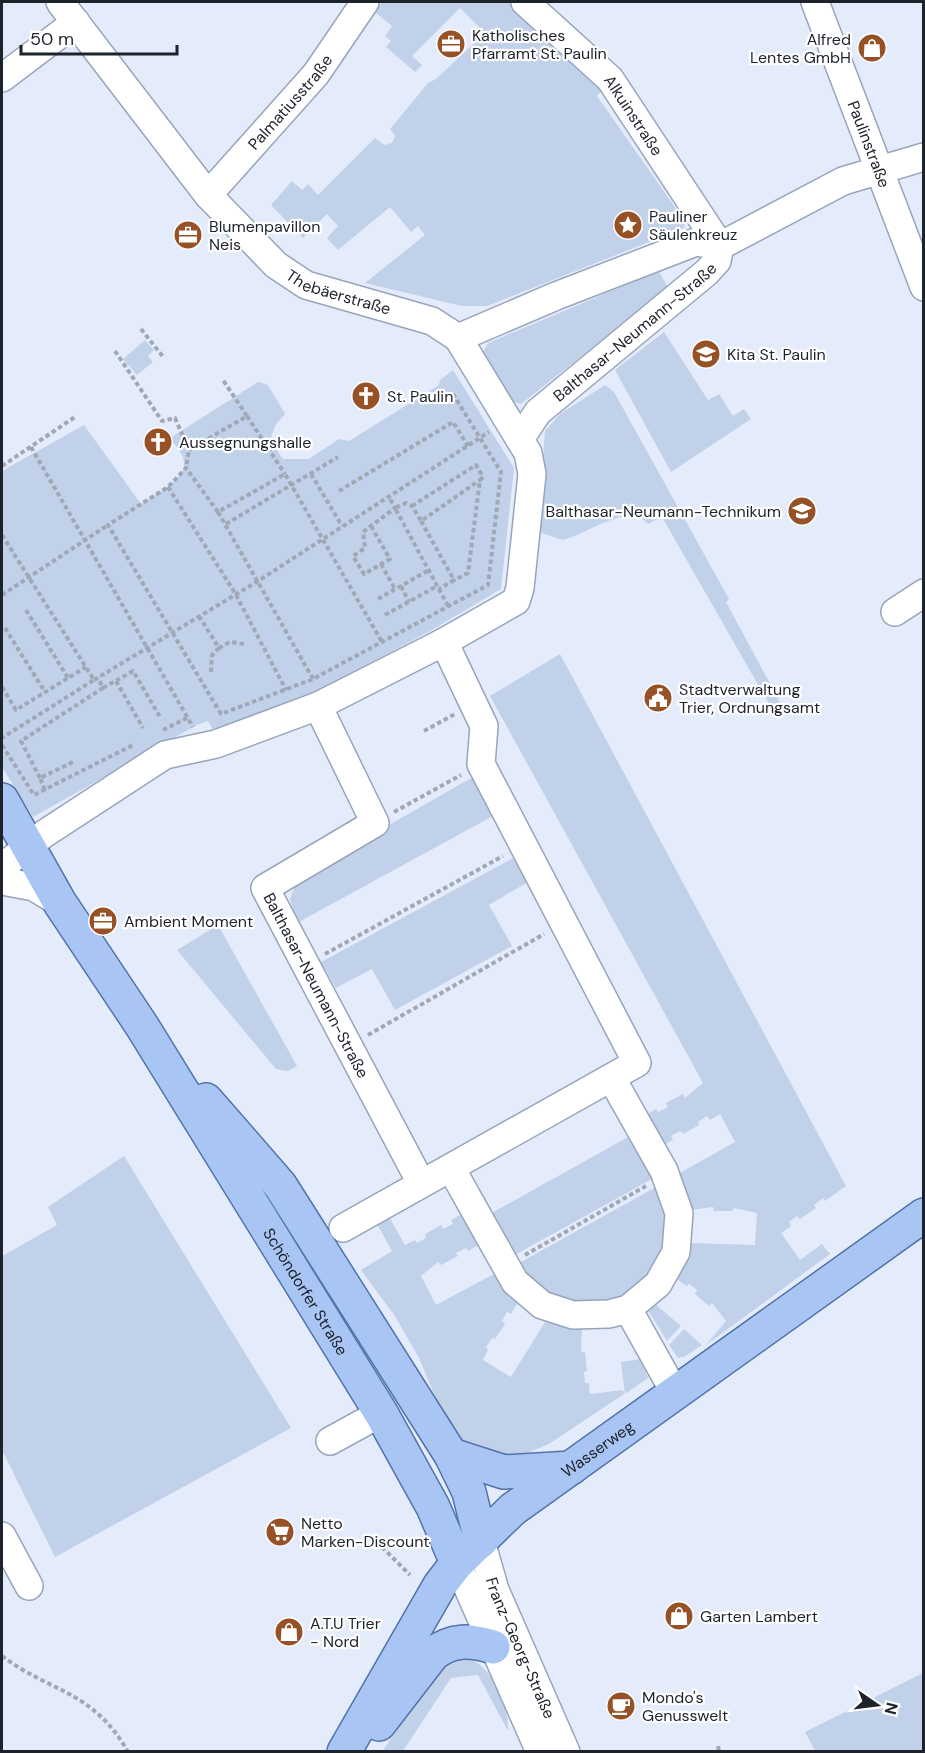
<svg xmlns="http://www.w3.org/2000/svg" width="925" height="1753" viewBox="0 0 925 1753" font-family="'DM Sans',sans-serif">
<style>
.green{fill:#c1d1ea}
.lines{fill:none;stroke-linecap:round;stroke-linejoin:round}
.minor-casing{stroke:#97a5bb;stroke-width:30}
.major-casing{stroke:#5273a9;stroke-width:36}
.path{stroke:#a1a8b5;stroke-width:4;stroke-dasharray:4.5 3;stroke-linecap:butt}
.minor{stroke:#fff;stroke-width:27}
.major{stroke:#a9c5f4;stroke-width:33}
.labels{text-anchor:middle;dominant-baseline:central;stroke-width:4.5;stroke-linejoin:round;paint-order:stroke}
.poi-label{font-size:16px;fill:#1d222b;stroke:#fff;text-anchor:start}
.street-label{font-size:16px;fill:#1d222b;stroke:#fff}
</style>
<rect width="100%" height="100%" fill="#e4ecfb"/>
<path class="green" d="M382,2H510L545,29L606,86L597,96L684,220L685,225L682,229L487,306H462L365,283L425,235L418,226L411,232L390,207L338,250L327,238L338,226L327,214L303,238L271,205L292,181L302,190L308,184L318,195L375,138L384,145L392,143L395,136L390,129L428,83L436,79L485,33L460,8L412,56L422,65L415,72L386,47L391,41L385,36L392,26L375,12Z
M659,271L668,288L521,404L511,401L485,358L483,352L488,343Z
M664,332L708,400L719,394L733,416L744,409L751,419L671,472L615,370Z
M145,340L154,350L148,356L153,362L137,375L123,359Z
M453,370L514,468L501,589L432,630L313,693L213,730L208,721L197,725L33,817L2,767V471L84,425L141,504C154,495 186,480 184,462C184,454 174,444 170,438L258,382L268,385L285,414L276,424L270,440L283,459H309L339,439L349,441L439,385L440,380Z
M605,385L614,392L729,599L726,602L781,704L772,709L662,517L648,524L638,515C610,515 589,532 563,540L538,532L545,431L560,414Z
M560,654L846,1186L825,1201L823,1198L814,1205L816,1208L800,1219L797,1216L789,1222L791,1226L781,1233L800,1260L822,1244L830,1254L706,1345L726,1321L712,1303L709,1306L695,1294L697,1290L689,1284L686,1286L676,1278L689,1243L755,1245L757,1213L733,1208V1211H714L713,1207L690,1210L678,1174L735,1142L720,1114L710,1120L707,1116L698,1122L699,1125L683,1134L680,1131L671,1136L673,1140L662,1146L646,1115L656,1109L658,1112L668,1107L666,1103L683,1094L685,1098L703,1083L490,696Z
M473,777L493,816L297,923L290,899L298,877Z
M515,857L528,882L489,905L512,946L395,1010L372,969L336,988L321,962Z
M218,925L297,1066L288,1071L276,1069L177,950Z
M628,1137L652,1179L513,1256L490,1214Z
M124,1156L291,1428L55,1557L2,1450V1256L57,1225L48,1207Z
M656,1187C662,1202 672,1223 667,1240C646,1313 561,1328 519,1263Z
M462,1214L479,1245L468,1251L466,1248L456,1253L458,1256L441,1265L438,1262L421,1276L436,1305L494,1274L517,1304L511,1314L507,1312L502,1321L505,1324L495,1339L492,1338L486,1347L488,1350L483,1360L511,1377L545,1322L582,1329L581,1352H585L587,1371L584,1372L585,1383H589L590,1394L623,1390L624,1394L549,1444L525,1454L508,1456L467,1444L455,1434L439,1406L419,1358L395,1316L361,1270L392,1251L377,1224L389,1217L405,1245L415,1240L417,1243L426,1238L425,1234L441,1225L443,1229L453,1224L451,1220Z
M655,1304L681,1326L667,1341L648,1310Z
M684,1329L702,1345L684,1357L678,1358L669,1345Z
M641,1359L648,1378L625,1394L621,1362Z
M461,1658C490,1657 510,1707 508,1731L478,1675L451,1678L403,1751L382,1752L430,1681L445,1663Z
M923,1673V1751H815L805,1732Z"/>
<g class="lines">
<g class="minor-casing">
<g id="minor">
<path id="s1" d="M60,2L208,195L276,265L306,285L432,321L458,338"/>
<path id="s2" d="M525,2L610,79L720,246"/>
<path id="s3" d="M815,2L924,287"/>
<path d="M2,78L76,22"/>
<path id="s4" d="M208,195L316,74L365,2"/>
<path d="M458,338L556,296L696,242L720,246"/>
<path id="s5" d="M520,439L538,412L707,272L717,261L720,246L843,181L924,157"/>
<path d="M895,612L924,593"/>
<path id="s6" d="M318,706L375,823L265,888L421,1183"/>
<path d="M2,867L44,834L165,755L216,744L318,706L444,642L516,601L520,588L532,474L528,453L458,338"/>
<path d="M2,881L34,887L60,903"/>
<path d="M451,1168L515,1282L542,1305L573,1315L609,1314L628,1309L658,1284L676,1252L679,1213L664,1171L612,1079"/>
<path d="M343,1228L637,1063L481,764L484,726L444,642"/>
<path d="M628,1309L675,1393"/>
<path d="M330,1441L381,1413"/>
<path d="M2,1536L29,1586"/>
<path id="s7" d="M481,1541L495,1590L566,1752"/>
<path d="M457,1563L540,1752"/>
</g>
</g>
<g class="major-casing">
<g id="major">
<path id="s8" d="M2,800L60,903L142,1026L381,1413L433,1507L457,1563"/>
<path d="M206,1100L280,1185L451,1455L469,1492L481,1541"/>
<path d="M451,1455L504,1472L571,1468"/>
<path d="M379,1724L433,1654C452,1639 470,1640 493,1647"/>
<path id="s9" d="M344,1752L440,1585L457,1563L513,1509L924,1215"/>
</g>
</g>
<path class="path" d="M141,329L164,358
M115,351L162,421L175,418L189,450L186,468
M247,416L285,474
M31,447L193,727
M189,450L247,416L223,380
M2,466L75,417
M311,474L342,526
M168,487L235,593L286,690
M339,491L453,422L468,446
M412,506L476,465L483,477L480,480L468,573L454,580
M218,512L186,468L168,487L108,525L221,714L313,679L488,585L501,472L453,394
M421,521L454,580L439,589
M226,524L338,457
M371,526L390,559L364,574L353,556L365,548L363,532L395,508L388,495
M2,535L94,680L2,738
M381,564L395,589
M401,586L409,602
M2,595L108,525
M378,599L429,570
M448,606L395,508L406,503L412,506L421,521L480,480
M26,610L68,678
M385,615L437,586
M199,616L219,648L230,642L244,644
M5,628L45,692
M211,672L212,655L219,648
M313,679L218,512L285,474L382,642
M94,680L258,581L489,432
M116,681L143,728
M2,687L16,710L86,667
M103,688L133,671L160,717
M163,730L189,717
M424,731L455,714
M2,745L34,795L133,745
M40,778L21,741L103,688L98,678
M45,790L40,778L75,761
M394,812L461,775
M325,954L503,856
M368,1035L544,934
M525,1255L646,1186
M382,1547L410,1575
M2,1656C51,1693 93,1690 128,1752
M718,1746L719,1752"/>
<use href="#minor" class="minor"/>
<use href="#major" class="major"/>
</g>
<defs>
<g id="office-disc" transform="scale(1.5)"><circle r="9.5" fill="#965126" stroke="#fff"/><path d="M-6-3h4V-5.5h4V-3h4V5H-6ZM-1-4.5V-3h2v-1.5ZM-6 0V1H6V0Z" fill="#fff"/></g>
<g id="shop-disc" transform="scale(1.5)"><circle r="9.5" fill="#965126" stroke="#fff"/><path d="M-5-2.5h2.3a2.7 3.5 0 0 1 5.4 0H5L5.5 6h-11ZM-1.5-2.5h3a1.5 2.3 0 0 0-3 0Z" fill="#fff"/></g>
<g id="sight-disc" transform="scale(1.5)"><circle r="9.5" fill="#965126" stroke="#fff"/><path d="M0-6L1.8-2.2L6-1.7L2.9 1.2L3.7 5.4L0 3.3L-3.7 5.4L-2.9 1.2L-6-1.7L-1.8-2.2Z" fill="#fff"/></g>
<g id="school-disc" transform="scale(1.5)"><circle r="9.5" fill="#965126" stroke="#fff"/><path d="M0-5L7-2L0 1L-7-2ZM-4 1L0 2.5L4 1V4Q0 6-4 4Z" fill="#fff"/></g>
<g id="church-disc" transform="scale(1.5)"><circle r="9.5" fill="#965126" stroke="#fff"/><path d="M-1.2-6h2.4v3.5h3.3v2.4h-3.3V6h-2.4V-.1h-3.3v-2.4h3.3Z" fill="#fff"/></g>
<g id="civic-disc" transform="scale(1.5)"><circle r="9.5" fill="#965126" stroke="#fff"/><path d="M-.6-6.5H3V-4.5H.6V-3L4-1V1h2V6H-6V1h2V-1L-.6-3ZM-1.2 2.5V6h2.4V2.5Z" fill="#fff"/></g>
<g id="supermarket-disc" transform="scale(1.5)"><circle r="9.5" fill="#965126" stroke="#fff"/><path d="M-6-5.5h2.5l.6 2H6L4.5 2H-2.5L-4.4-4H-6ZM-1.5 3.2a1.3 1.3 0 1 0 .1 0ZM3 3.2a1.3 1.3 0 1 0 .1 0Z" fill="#fff"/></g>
<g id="cafe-disc" transform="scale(1.5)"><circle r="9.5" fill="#965126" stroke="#fff"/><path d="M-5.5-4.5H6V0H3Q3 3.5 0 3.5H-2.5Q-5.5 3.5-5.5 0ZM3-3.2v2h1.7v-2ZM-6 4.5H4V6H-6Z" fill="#fff"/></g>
</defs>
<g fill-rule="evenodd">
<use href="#office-disc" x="451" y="44"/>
<use href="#shop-disc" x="872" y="48"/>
<use href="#sight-disc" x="628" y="225"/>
<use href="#office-disc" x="188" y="235"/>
<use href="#school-disc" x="706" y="354"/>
<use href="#church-disc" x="366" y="396"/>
<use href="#church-disc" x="158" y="442"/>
<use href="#school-disc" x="802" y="511"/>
<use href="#civic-disc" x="658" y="698"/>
<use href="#office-disc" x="103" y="921"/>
<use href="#supermarket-disc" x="280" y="1532"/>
<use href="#shop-disc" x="679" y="1616"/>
<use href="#shop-disc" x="289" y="1632"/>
<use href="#cafe-disc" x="621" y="1706"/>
</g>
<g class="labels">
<g class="poi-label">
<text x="472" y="35">Katholisches<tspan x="472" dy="18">Pfarramt St. Paulin</tspan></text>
<text x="851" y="39" text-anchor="end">Alfred<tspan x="851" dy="18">Lentes GmbH</tspan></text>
<text x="649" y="216">Pauliner<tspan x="649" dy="18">Säulenkreuz</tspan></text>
<text x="209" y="226">Blumenpavillon<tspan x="209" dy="18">Neis</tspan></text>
<text x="727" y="354">Kita St. Paulin</text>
<text x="387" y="396">St. Paulin</text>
<text x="179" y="442">Aussegnungshalle</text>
<text x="781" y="511" text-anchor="end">Balthasar-Neumann-Technikum</text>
<text x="679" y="689">Stadtverwaltung<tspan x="679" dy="18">Trier, Ordnungsamt</tspan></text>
<text x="124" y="921">Ambient Moment</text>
<text x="301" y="1523">Netto<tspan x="301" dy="18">Marken-Discount</tspan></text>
<text x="700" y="1616">Garten Lambert</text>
<text x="310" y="1623">A.T.U Trier<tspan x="310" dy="18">- Nord</tspan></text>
<text x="642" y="1697">Mondo's<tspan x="642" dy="18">Genusswelt</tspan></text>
</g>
<g class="street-label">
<text stroke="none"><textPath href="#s4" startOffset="124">Palmatiusstraße</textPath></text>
<text stroke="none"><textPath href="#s2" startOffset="158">Alkuinstraße</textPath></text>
<text stroke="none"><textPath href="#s3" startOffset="152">Paulinstraße</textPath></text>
<text stroke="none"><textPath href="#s1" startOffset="410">Thebäerstraße</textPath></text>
<text stroke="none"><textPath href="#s5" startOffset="158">Balthasar-Neumann-Straße</textPath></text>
<text stroke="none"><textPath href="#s6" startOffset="368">Balthasar-Neumann-Straße</textPath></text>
<text stroke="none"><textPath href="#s8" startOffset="578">Schöndorfer Straße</textPath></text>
<text stroke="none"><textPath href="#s9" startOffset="402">Wasserweg</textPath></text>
<text stroke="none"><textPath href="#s7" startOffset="114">Franz-Georg-Straße</textPath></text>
</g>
</g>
<rect width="925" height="1753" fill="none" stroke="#1d222b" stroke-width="6"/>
<g transform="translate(877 1705) rotate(104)" stroke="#ffffff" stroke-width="4.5" paint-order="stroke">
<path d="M0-4.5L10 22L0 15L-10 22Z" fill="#1d222b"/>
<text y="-9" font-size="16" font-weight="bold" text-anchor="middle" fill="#1d222b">N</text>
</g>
<path d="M21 45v9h156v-9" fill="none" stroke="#1d222b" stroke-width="3"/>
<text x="30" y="45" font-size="18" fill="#1d222b" stroke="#ffffff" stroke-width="4.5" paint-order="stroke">50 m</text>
</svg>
